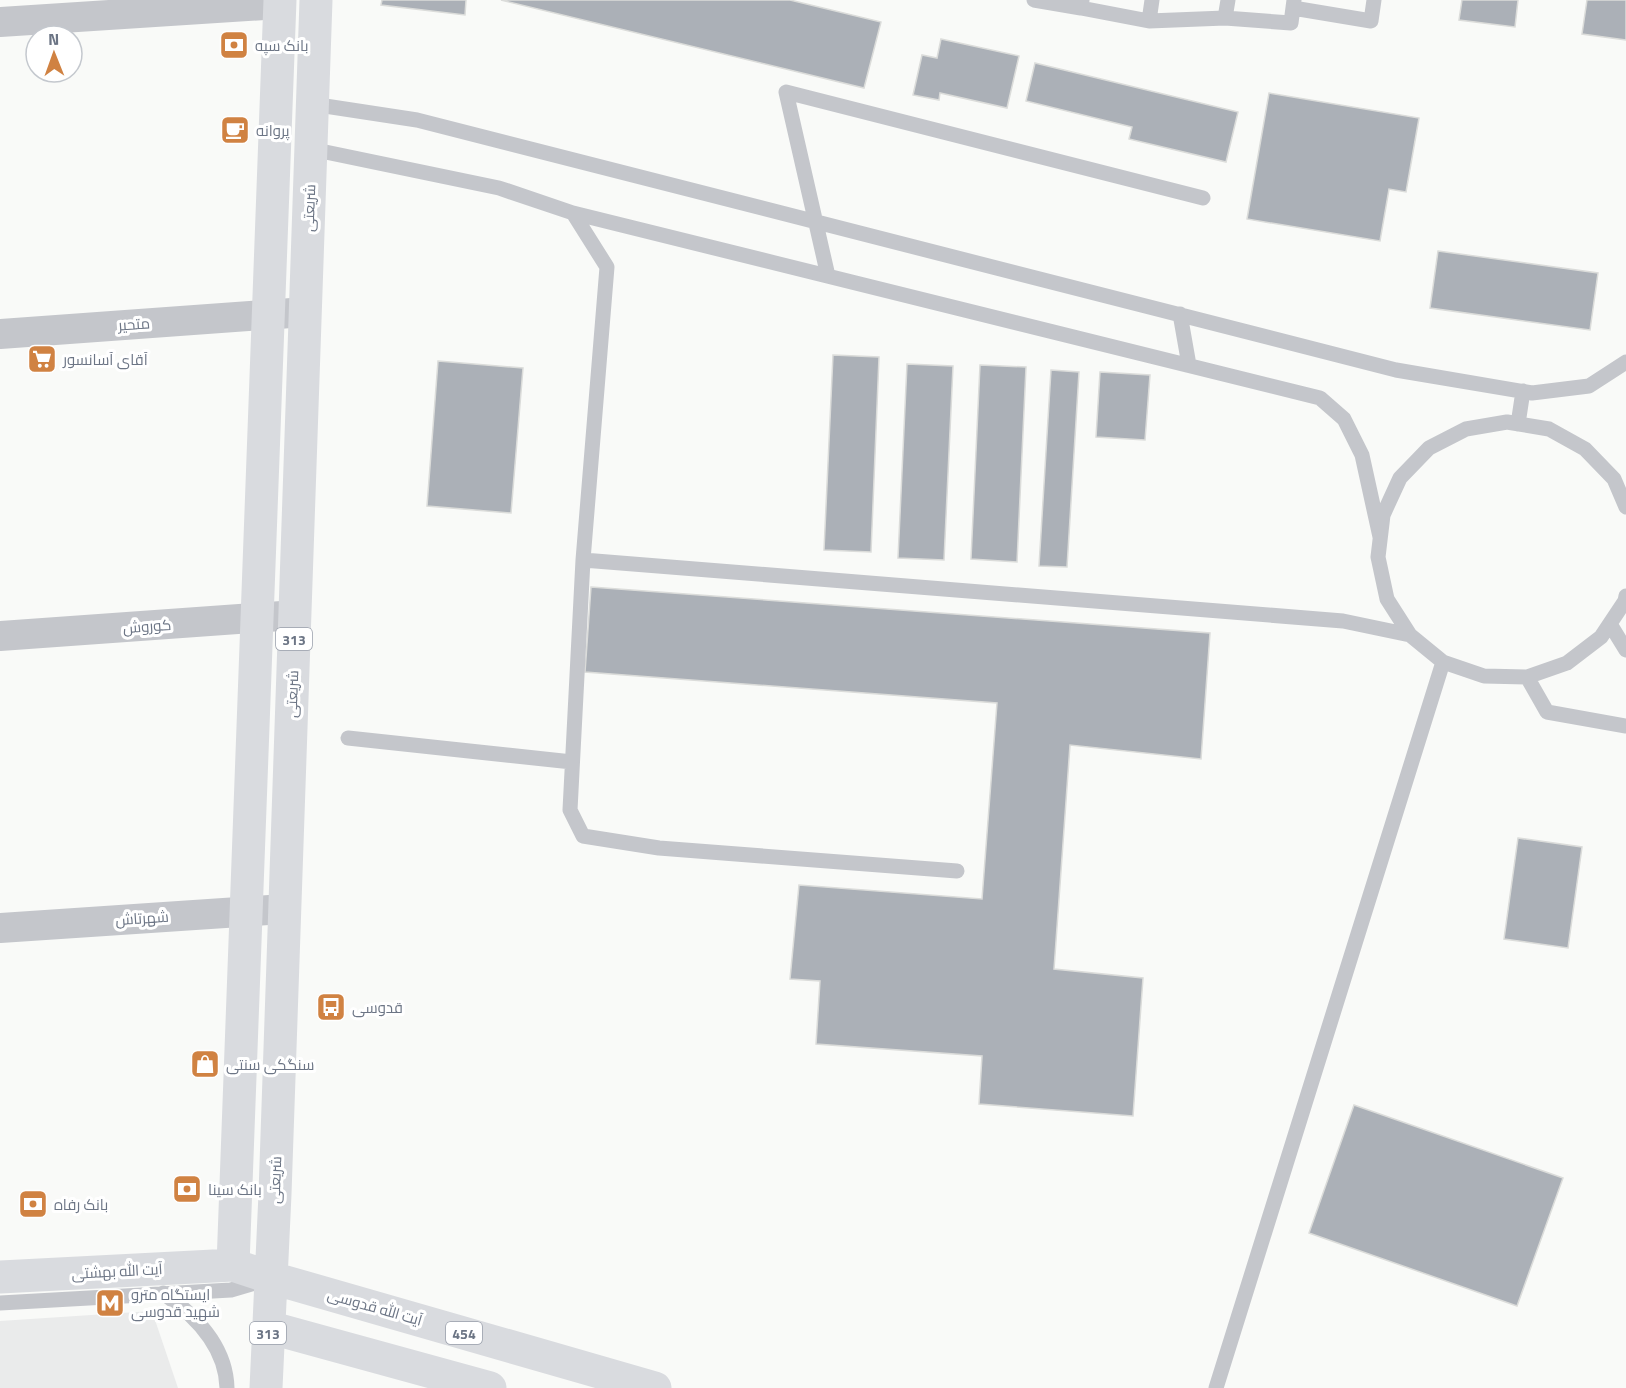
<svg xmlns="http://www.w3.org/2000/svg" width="1626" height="1388" viewBox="0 0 1626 1388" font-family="'Titillium Web',Cairo,sans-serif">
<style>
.built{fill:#eaebeb}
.building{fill:#abb0b7;stroke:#dbdcda;stroke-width:1.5}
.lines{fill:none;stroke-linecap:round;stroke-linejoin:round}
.service{stroke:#c4c6cb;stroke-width:15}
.minor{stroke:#c4c6cb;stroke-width:30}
.primary{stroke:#d9dbdf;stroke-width:33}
.labels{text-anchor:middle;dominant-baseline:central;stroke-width:6;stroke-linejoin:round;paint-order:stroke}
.shield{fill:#fff;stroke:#989eaa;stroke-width:1.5}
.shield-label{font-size:14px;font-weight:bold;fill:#6c7585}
.poi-label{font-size:15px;fill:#6c7585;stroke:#fff;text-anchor:start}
.street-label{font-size:15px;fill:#6c7585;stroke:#fff}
</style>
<rect width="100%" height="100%" fill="#f9faf8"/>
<path class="built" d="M152,1311L178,1388H0V1321Z"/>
<path class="building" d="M382,0H466L465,15L381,5Z
M501,0H790L881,22L864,88Z
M1462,0H1518L1515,27L1459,20Z
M1587,0H1626V40L1582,34Z
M941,39L1019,56L1007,108L940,93L939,100L913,95L922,55L937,58Z
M1035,63L1238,112L1226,162L1129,139L1132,127L1026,101Z
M1269,93L1419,118L1406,192L1389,189L1380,241L1247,219Z
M1438,251L1598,273L1590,330L1430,308Z
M833,355L879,357L871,552L824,550Z
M438,361L523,368L511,513L427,506Z
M907,364L953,366L944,560L898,558Z
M980,365L1026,367L1017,562L971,559Z
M1051,370L1079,372L1067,567L1039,566Z
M1100,372L1150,375L1145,440L1096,437Z
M591,587L1210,633L1201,759L1070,745L1054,969L1143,978L1133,1116L979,1104L982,1056L816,1044L820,981L790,979L799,885L982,899L997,703L585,672Z
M1518,838L1582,847L1568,948L1504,939Z
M1354,1105L1563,1178L1517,1306L1309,1233Z"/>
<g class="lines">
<path class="service" d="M1034,0L1081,8L1082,0
M1081,8L1149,21L1152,0
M1293,8L1371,21L1374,0
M1225,18L1291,23L1294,0
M1149,21L1225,18L1228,0
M312,104L417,120L1396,370L1532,393L1589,386L1626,362
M311,149L499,188L573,213L607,267L583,560L1343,621L1410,635
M573,213L1320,398L1344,419L1362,455L1380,537
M828,276L786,92L1203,198
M1180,314L1189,365
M1518,424L1523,391
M1626,507L1614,479L1585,449L1549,429L1507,422L1466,429L1429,448L1400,478L1383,515L1378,557L1387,599L1410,635L1443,662L1484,676L1527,677L1567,663L1601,637L1625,601L1626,596
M583,560L570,810L583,836L659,848L957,871
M1610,624L1626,650
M1527,677L1547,712L1626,726
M348,738L572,762
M163,1293C195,1315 226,1347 227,1388
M0,1303L231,1290L262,1281
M1216,1388L1443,662"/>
<path class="minor" d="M0,22L280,4
M0,334L305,312
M0,636L295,615
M0,928L284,909"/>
<path class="primary" d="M233,1265L280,0
M0,1277L233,1265L272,1278L655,1388
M268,1327L490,1388
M266,1388L275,1194L316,0"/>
</g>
<defs>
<g id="bank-square" transform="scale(1.5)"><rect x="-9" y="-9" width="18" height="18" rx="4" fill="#d08242" stroke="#fff"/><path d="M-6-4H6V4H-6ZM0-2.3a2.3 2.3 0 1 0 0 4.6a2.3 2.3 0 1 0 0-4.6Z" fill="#fff"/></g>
<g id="cafe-square" transform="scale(1.5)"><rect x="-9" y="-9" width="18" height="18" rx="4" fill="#d08242" stroke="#fff"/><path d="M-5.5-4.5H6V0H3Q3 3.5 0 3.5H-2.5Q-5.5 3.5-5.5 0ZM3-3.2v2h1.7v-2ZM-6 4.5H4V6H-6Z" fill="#fff"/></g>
<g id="supermarket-square" transform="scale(1.5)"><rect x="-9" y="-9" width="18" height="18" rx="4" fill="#d08242" stroke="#fff"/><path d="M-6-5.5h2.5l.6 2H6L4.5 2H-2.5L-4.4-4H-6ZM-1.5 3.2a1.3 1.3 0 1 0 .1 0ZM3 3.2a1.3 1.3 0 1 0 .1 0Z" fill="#fff"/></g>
<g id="bus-square" transform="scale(1.5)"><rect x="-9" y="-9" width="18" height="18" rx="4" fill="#d08242" stroke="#fff"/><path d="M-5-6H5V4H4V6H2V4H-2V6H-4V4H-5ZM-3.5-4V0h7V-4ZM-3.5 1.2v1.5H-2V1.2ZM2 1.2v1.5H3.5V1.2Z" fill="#fff"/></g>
<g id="shop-square" transform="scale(1.5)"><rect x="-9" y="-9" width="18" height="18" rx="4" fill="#d08242" stroke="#fff"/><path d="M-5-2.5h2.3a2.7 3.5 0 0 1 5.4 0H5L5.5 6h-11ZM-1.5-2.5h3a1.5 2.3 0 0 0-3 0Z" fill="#fff"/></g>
<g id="metro-square" transform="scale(1.5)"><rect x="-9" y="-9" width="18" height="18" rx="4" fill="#d08242" stroke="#fff"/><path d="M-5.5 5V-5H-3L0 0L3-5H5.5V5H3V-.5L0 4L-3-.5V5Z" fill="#fff"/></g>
</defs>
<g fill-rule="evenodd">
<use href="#bank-square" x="234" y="45"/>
<use href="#cafe-square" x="235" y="130"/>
<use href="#supermarket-square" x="42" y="359"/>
<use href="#bus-square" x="331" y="1007"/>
<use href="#shop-square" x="205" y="1064"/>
<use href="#bank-square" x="187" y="1189"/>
<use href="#bank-square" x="33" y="1204"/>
<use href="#metro-square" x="110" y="1303"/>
</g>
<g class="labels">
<g class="shield">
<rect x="276" y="628" width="36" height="22" rx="4.5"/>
<rect x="250" y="1322" width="36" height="22" rx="4.5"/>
<rect x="446" y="1322" width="36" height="22" rx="4.5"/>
</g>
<g class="shield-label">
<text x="294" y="639">313</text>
<text x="268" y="1333">313</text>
<text x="464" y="1333">454</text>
</g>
<g class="poi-label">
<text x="255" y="45">بانک سپه</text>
<text x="256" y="130">پروانه</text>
<text x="63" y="359">آقای آسانسور</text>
<text x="352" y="1007">قدوسی</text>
<text x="226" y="1064">سنگکی سنتی</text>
<text x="208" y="1189">بانک سینا</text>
<text x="54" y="1204">بانک رفاه</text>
<text x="131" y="1294">ایستگاه مترو<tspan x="131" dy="17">شهید قدوسی</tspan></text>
</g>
<g class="street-label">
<text transform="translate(309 208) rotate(-88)">شریعتی</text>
<text transform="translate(134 324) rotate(-4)">متحیر</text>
<text transform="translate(147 626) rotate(-4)">کوروش</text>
<text transform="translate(292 694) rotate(-88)">شریعتی</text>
<text transform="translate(142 918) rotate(-4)">شهرتاش</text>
<text transform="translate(275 1180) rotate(-88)">شریعتی</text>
<text transform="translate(117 1271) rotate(-3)">آیت الله بهشتی</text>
<text transform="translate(375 1307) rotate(16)">آیت الله قدوسی</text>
</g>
</g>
<g transform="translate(54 54) rotate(359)"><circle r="28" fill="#ffffff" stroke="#c4c8ce" stroke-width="1.5"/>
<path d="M0-4.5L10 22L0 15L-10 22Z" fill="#d08242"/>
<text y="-9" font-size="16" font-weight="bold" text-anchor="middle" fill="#6c7585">N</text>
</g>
</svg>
